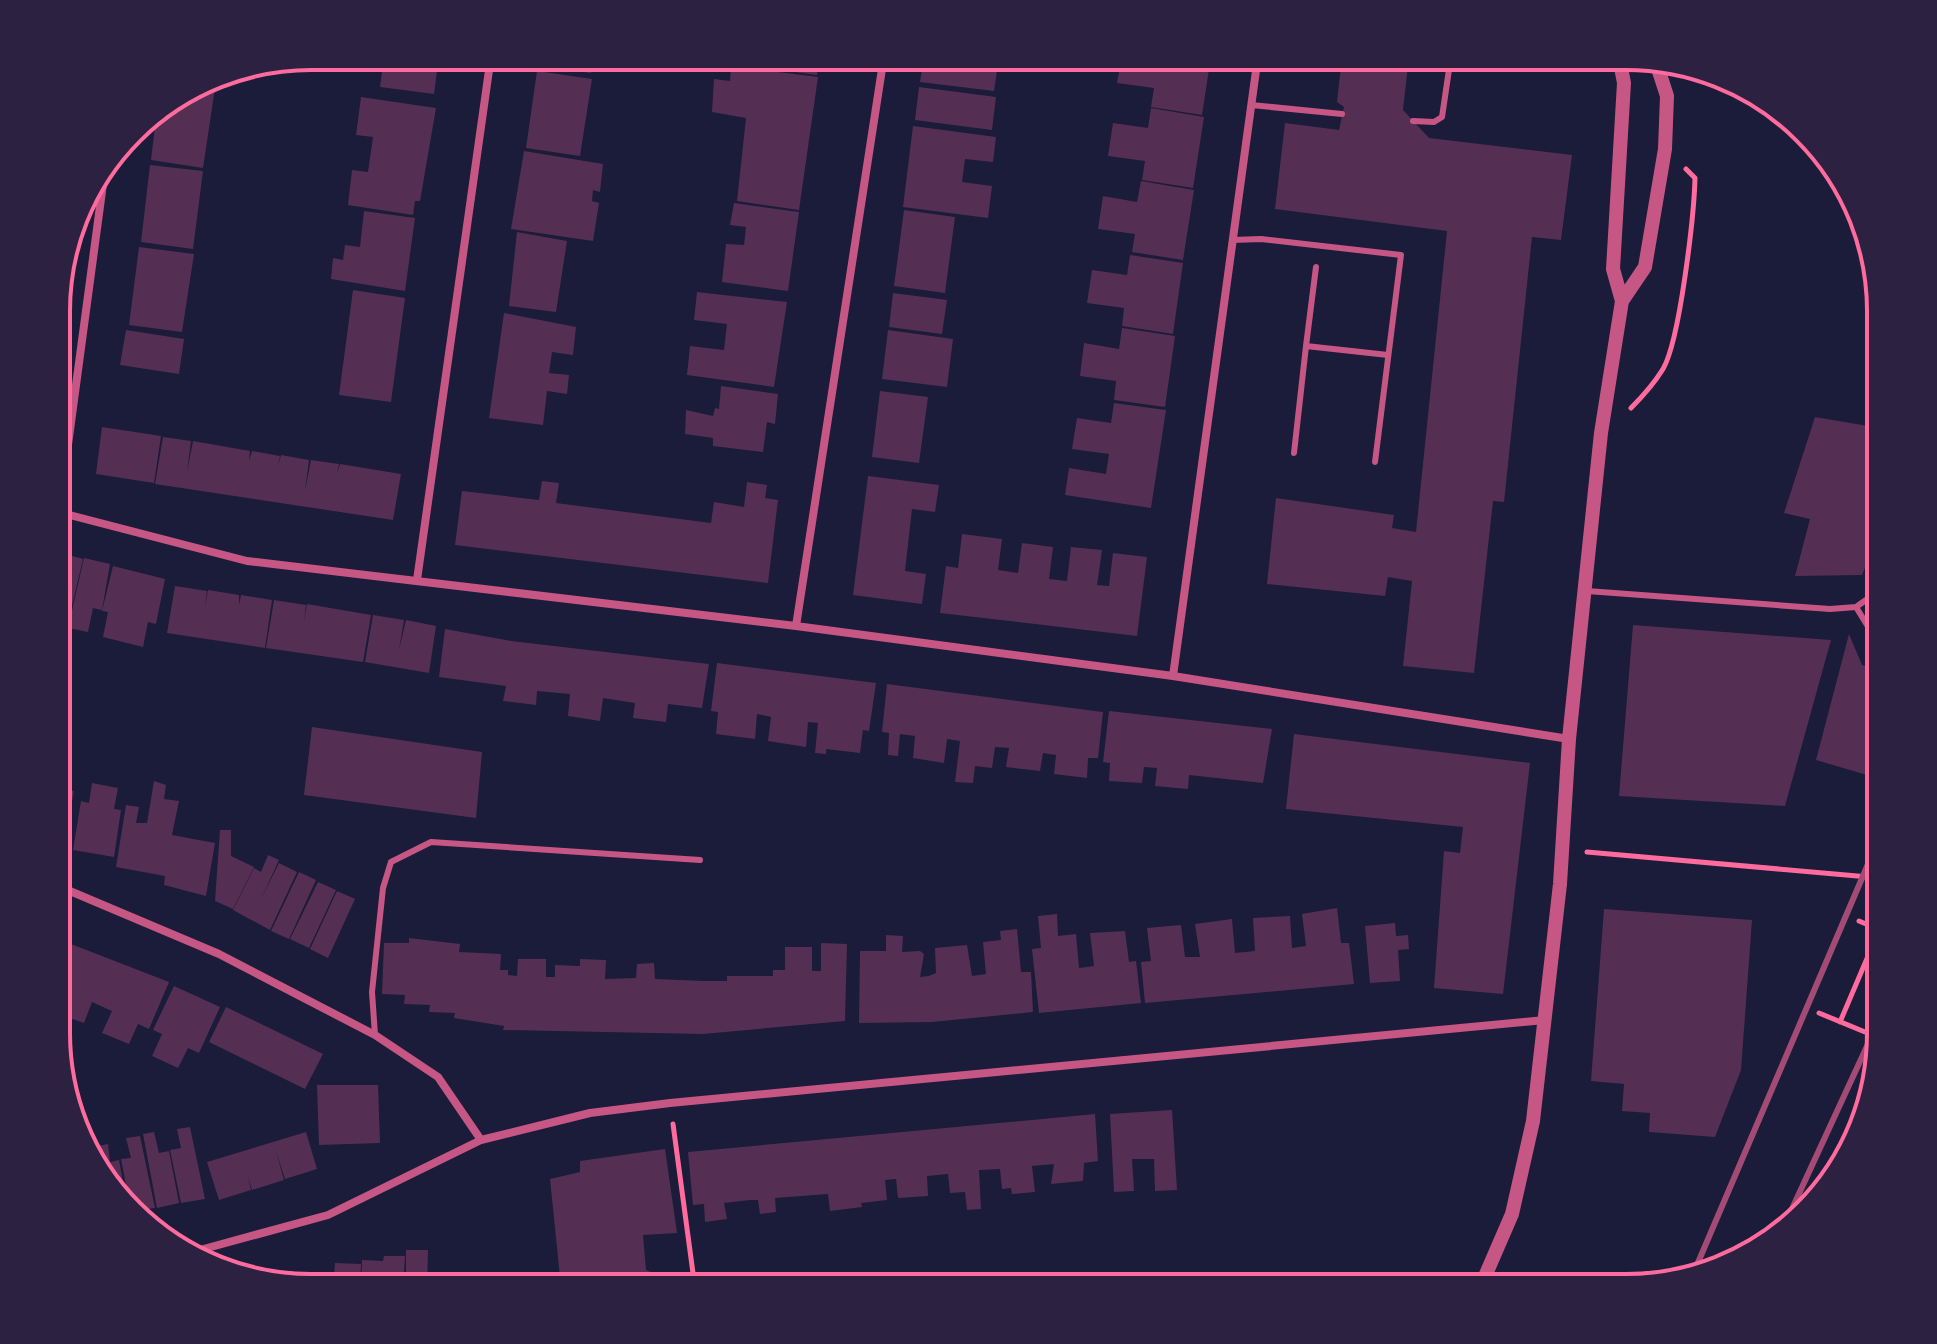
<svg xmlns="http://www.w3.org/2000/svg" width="1937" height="1344" viewBox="0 0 1937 1344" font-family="'Asap Condensed',sans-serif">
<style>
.building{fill:#542f53}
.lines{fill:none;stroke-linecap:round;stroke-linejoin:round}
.path{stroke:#ff6b9d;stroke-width:5}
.service{stroke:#c65784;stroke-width:6}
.minor{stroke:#c65784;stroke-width:8}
.tertiary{stroke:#c65784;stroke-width:14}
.rail{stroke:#a44b75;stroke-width:6}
.rim{fill:none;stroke:#ff6b9d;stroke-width:4}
</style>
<rect width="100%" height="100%" fill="#1b1b3a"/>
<path class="building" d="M384,56H439L434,94L380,87Z
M540,56H594L591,73L538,66Z
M759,56H819L817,75L758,67Z
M924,56L999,57L994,91L920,82Z
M1122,56H1211L1202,115L1151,107L1154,88L1117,83Z
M1342,56H1409L1403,110L1429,138L1572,155L1561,240L1532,237L1504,502L1493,501L1474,673L1403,666L1412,581L1388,577L1385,596L1267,584L1276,498L1394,515L1392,528L1416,532L1447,231L1275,209L1285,123L1339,130L1344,107L1337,102Z
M731,66L818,77L799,210L737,201L746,118L712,112L714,79L730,81Z
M537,71L592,79L580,156L526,148Z
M197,86L215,88L203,168L151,160L157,110Z
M919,87L996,97L992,130L915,120Z
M361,97L436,108L420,201H415L413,215L348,205L352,170L368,172L373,137L356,135Z
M1151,108L1204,117L1193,188L1142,180L1145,161L1108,156L1113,123L1148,128Z
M913,126L996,137L993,162L965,159L962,182L992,186L988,218L903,207Z
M524,151L603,164L600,192L593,190L592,201L599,203L593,241L511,229Z
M150,165L203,171L193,249L141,242Z
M1141,181L1194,190L1183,260L1132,252L1135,234L1098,229L1103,196L1137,202Z
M734,203L799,212L788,291L722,282L726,244L744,245L746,227L730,225Z
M904,210L955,217L945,293L894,286Z
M364,211L415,218L405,291L331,279L333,258L343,260L345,245L360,247Z
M517,232L567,241L556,312L509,306Z
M139,247L194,254L182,332L129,325Z
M1130,255L1183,263L1173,334L1122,326L1124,308L1087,303L1092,270L1127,275Z
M353,290L405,298L391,402L339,395Z
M697,292L787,302L774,387L687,375L690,346L724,350L727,324L694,320Z
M893,293L947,300L942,334L889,327Z
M504,313L576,327L573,355L552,352L549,373L569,375L567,394L547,391L543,425L489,418Z
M1122,328L1175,336L1165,407L1114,400L1116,381L1080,376L1084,343L1119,349Z
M126,330L184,339L179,374L120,365Z
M888,330L953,339L947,387L882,379Z
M721,386L778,394L775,424L767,422L763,452L713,446V438L685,434L686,410L713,416L715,408L719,409Z
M880,391L928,397L919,463L872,457Z
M1114,403L1166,410L1151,508L1065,495L1069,468L1106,474L1109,454L1072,449L1077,418L1111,423Z
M1815,417L1880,428V532L1862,575L1795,576L1810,519L1784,513Z
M102,427L161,436L154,483L96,474Z
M163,437L191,441L187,472L193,441L250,451L249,461L252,451L280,456L278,466L281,455L309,460L305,491L311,460L339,464L337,474L340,464L401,474L393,520L155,484Z
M868,476L939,485L935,512L912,509L905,571L926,574L922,604L853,595Z
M542,481L559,483L556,503L711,523L714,502L744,507L747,482L767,485L765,498L778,500L768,583L455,545L462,491L539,500Z
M962,534L1002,539L998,570L1018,573L1022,543L1053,547L1049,579L1067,581L1071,547L1102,550L1097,585L1109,586L1113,553L1147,557L1137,636L940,613L946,566L958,568Z
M58,552L83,559L67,627L58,625Z
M84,558L110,564L102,610L93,608L88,632L68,628Z
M113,566L165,579L156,624L148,622L143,647L103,637L108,612L102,611Z
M175,586L207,591L205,607L208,590L239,595V605L241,595L272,600L265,648L167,633Z
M274,600L306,605L304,621L307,604L371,615L363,662L266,648Z
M373,615L404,620L399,650L406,620L436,626L429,673L365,662Z
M1633,625L1831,640L1785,806L1619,796Z
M445,629L511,641L709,664L702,708L668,704L666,722L633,718L635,703L603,698L600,721L568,716L570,694L537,691L536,705L503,701L506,686L439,677Z
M1849,634L1862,665L1870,667L1880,687V716L1867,775L1816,760Z
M717,663L876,683L869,731L863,730L860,753L826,749V754L815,753L818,723L808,722L806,747L768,741L771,717L757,714L755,739L716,734L718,712L711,711Z
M887,684L1103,712L1098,758H1088L1087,778L1054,774L1056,755L1049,754L1043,753L1040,771L1006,767L1009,748L995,747L992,768L975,766L973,783L955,782L960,741L947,739L944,763L913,758L915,736L900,734L898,756L888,755L889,733L882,732Z
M1109,711L1272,729L1263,783L1189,775L1188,789L1155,786L1157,768L1144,767L1142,783L1109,781L1110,763L1103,762Z
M312,727L482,752L476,818L304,795Z
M1294,734L1530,763L1503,994L1434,988L1444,851L1460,853L1463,827L1286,809Z
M58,762L68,763L64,789L74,791L65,839L58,837Z
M154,781L166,785L164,799L179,801L172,835L215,843L206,896L164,885L165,876L116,867L126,805L139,807L136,823H147Z
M92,783L118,788L114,809L121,810L114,857L73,850L81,801L89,803Z
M220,830H231V856L254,867L233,909L215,901Z
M268,855L279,860L261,899L279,863L297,872L270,930L233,910L254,868L261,872Z
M299,872L316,880L289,939L271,931Z
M318,882L336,890L309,948L290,939Z
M337,891L355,899L328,958L310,949Z
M1337,908L1341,943H1349L1354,984L1145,1003L1141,962L1151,961L1147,928L1181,925L1185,957H1200L1195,924L1232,919L1235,953L1255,951L1253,918L1290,916L1292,948L1306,946L1302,914Z
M1604,909L1752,920L1741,1070L1715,1137L1649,1132L1650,1113L1622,1111L1624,1084L1591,1081Z
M1057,914L1058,936L1076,934L1079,968L1094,966L1090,933L1125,931L1129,962L1136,961L1141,1003L1039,1013L1032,949L1041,948L1038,916Z
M1395,923L1396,936L1408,935L1409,949L1398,950L1400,981L1370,983L1365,926Z
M1017,929L1021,972H1031L1033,1012L932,1022L859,1023L860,951H886V935L903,936L902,952L920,951L924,954L920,977L929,976L936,973L935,948L967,945L972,976L986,974L983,942L1001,940L1000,931Z
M409,938L460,944L459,952L501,954L500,970H508V975L517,976L518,959H546V977H555V965L580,966V959L606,960L605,979L636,978L637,964L654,963L655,979L704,981H727V976H773V970H785V947H812V971H821V943L847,944L845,1021L703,1034L503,1030L504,1026L454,1018L455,1013L429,1012L430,1005L404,1004L405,995L382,994L384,943H409Z
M58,939L169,982L149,1029L138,1024L129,1044L102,1033L112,1011L92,1002L84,1023L58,1014L65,992L58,991Z
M174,986L220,1007L199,1053L188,1048L178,1068L152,1056L162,1034L153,1030Z
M226,1007L323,1054L305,1089L209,1042Z
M317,1085H378L380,1143L319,1145Z
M1172,1110L1177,1190L1155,1191L1154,1159H1132L1134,1191L1114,1192L1110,1114Z
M1095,1114L1098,1161L1084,1163L1083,1181L1051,1184L1054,1164L1032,1166L1035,1192L1012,1194L1011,1188L1002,1189L1000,1169L979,1170L981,1209L967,1210L965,1192L950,1193L948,1174L927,1176L928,1196L898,1198L896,1179L885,1180L887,1200L861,1203L862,1207L830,1211L828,1194L775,1198L776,1212L760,1214L758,1200H750L724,1203L727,1219L705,1222L704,1204L693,1205L688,1152Z
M190,1127L205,1199L181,1203L170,1150L181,1148L177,1129Z
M154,1132L159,1153L169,1151L179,1203L157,1208L143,1134Z
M306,1132L317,1169L285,1179L276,1151L284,1180L252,1190L248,1177L251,1190L219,1200L207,1162Z
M140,1136L155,1208L134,1211L130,1206L121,1159L131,1158L126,1138Z
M108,1144L110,1162L119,1160L127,1203L102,1175L98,1146Z
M96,1145L99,1171L87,1150V1146Z
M665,1149L677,1233L643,1235L646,1270L656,1274L655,1282L665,1288H554L560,1277L550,1179L580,1172V1161Z
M406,1250H428L427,1288H406Z
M384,1256H405L403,1288H361L362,1260L383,1261Z
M335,1263L361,1264L360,1288L333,1287Z
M1575,1272L1608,1288H1568Z
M307,1276L330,1278L329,1287H307Z
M284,1278L306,1280L305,1287L283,1285Z"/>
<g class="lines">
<path class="path" d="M1631,408C1642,397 1655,382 1663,369C1680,340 1694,215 1695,178L1686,169
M1587,852L1880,878
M1859,921L1880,930
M1819,1013L1865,1032
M1840,1022L1880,928
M673,1124L695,1288"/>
<path class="service" d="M1251,105L1342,114
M1413,121L1434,122L1442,117L1451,56
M1232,240L1261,239L1401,255L1375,462
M1316,267L1306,346L1388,355
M1294,453L1306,346
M1587,591L1830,609L1856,607L1880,590
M1856,607L1880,646
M375,1035L372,992L383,888L391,862L431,842L700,860"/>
<path class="minor" d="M58,512L247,561L796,626L1173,676L1569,739
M59,512L105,169
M417,580L491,56
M796,626L884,56
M1173,676L1258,56
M58,886L219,954L375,1035L438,1077L481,1140L328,1215L189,1253
M481,1140L590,1113L670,1103L1545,1020"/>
<path class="tertiary" d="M1619,57L1624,83L1613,269L1622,301
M1480,1288L1512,1214L1533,1121L1560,884L1569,739L1601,433L1622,301L1645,267L1665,149L1667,96L1655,59"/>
<path class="rail" d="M1816,1198L1876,1074
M1785,1224L1880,1018
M1694,1272L1880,836"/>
</g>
<path d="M0 0H1937V1344H0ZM311 70H1626A241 241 0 0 1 1867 311V1033A241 241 0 0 1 1626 1274H311A241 241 0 0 1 70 1033V311A241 241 0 0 1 311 70Z" fill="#2d2142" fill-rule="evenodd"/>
<path class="rim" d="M311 70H1626A241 241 0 0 1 1867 311V1033A241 241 0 0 1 1626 1274H311A241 241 0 0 1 70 1033V311A241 241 0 0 1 311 70Z"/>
</svg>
